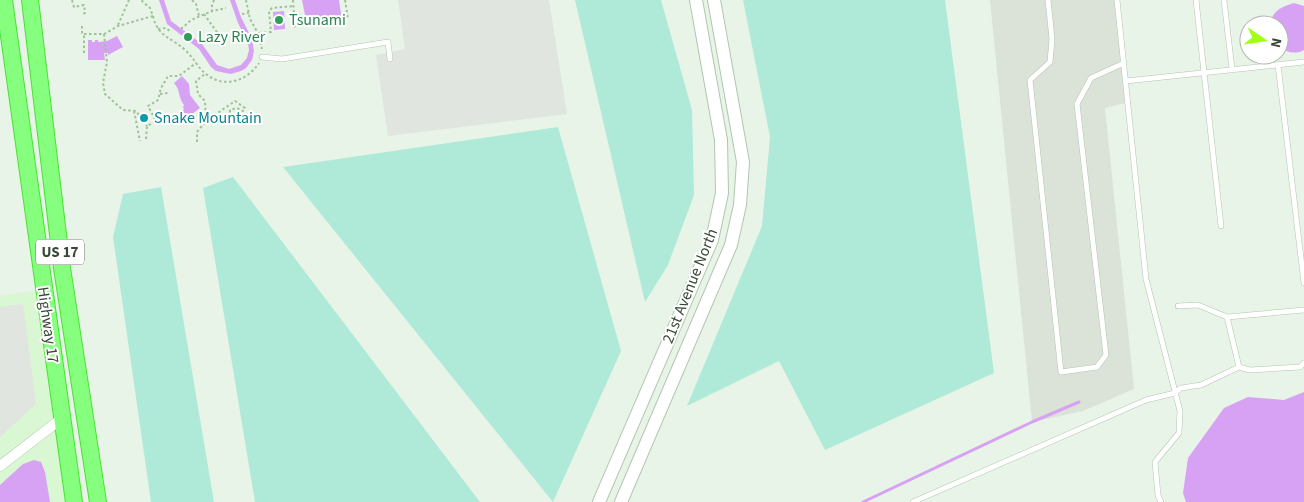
<svg xmlns="http://www.w3.org/2000/svg" width="1304" height="502" viewBox="0 0 1304 502" font-family="'Source Sans 3',sans-serif">
<style>
.commercial{fill:#d8f7d2}
.industrial{fill:#dbe3d9}
.green{fill:#afead8}
.parking{fill:#e0e5df}
.water{fill:#d7a2f3}
.lines{fill:none;stroke-linecap:round;stroke-linejoin:round}
.stream{stroke:#d7a2f3;stroke-width:3}
.service-casing{stroke:#b1c6af;stroke-width:6}
.minor-casing{stroke:#b1c6af;stroke-width:11}
.tertiary-casing{stroke:#b1c6af;stroke-width:14}
.trunk-casing{stroke:#47e233;stroke-width:18}
.path{stroke:#9ec29a;stroke-width:2;stroke-dasharray:2.5 2.5;stroke-linecap:butt}
.service{stroke:#fff;stroke-width:5}
.minor{stroke:#fff;stroke-width:10}
.tertiary{stroke:#fff;stroke-width:12}
.trunk{stroke:#86ff7e;stroke-width:16}
.leisure-dot{fill:#2e9e5b;stroke:#fff;stroke-width:2}
.culture-dot{fill:#0f9aa8;stroke:#fff;stroke-width:2}
.labels{text-anchor:middle;dominant-baseline:central;stroke-width:4;stroke-linejoin:round;paint-order:stroke}
.shield{fill:#fff;stroke:#747f72;stroke-width:1}
.shield-label{font-size:15px;font-weight:bold;fill:#384836}
.leisure-label{font-size:16px;fill:#27864d;stroke:#fff;text-anchor:start}
.culture-label{font-size:16px;fill:#0d838f;stroke:#fff;text-anchor:start}
.street-label{font-size:16px;fill:#384836;stroke:#fff}
</style>
<rect width="100%" height="100%" fill="#e8f4e7"/>
<path class="commercial" d="M43,289L74,502H0V296Z"/>
<path class="industrial" d="M990,0H1115L1126,103L1105,108L1134,389L1083,411L1032,422Z"/>
<path class="green" d="M575,0H661L692,110L694,195L668,265L645,302Z
M743,0H945L994,373L825,450L779,361L687,406L762,226L770,137Z
M558,127L621,351L553,502L283,167Z
M233,177L480,502H255L203,188Z
M161,187L214,502H151L113,237L123,194Z"/>
<path class="parking" d="M398,0H549L567,114L388,136L376,55L405,49Z
M23,304L36,404L0,437V307Z"/>
<path class="water" d="M159,0H164L171,21L202,44L217,65L229,69L241,65L247,58L249,50L248,43L238,23L230,0H235L241,17L252,39L254,51L252,60L246,68L241,71L231,74L216,71L211,67L199,49L167,24Z
M302,0H339L342,21L307,25Z
M1294,3L1304,6V50C1296,55 1286,52 1279,47V25H1270C1272,11 1281,7 1294,3Z
M284,11L285,29L274,30L273,12Z
M117,36L123,47L108,55V53H104L105,60H88V40H92V42H95V40H98V42L107,41Z
M182,76L189,84L190,95L200,108L187,118L182,111L184,109L183,107L184,105C178,98 181,91 174,83Z
M1304,392V502H1186L1183,493L1188,458L1224,408L1248,397L1284,400Z
M34,460L41,462L45,472L50,502H0V485L23,464Z"/>
<g class="lines">
<path class="stream" d="M863,502L1032,422L1079,402"/>
<g class="service-casing">
<path id="service" d="M1048,0L1052,39L1050,62L1030,80L1061,372L1097,367L1106,355L1077,104L1091,78L1124,63
M1117,0L1146,279L1180,411L1179,433L1155,462L1158,495L1161,502
M1196,0L1221,226
M1224,0L1232,69
M262,57L282,59L388,42L390,59
M1278,65L1304,283
M1126,81L1304,62
M1178,306L1198,305L1227,317L1304,310
M1227,317L1239,367
M913,502L1146,400L1175,393L1181,388L1201,385L1239,367L1250,370L1300,367L1304,363"/>
</g>
<g class="minor-casing">
<path id="minor" d="M0,466L61,419"/>
</g>
<g class="tertiary-casing">
<path id="tertiary" d="M599,502L712,240L722,193L721,140L696,0
M621,502L731,245L740,205L743,162L714,0"/>
</g>
<g class="trunk-casing">
<path id="trunk" d="M4,0L74,502
M30,0L62,268L98,502"/>
</g>
<path class="path" d="M72,0L74,7L84,5L85,13L83,14
M192,0L196,4L199,16
M214,0L212,5V11L226,8
M246,0L250,19L259,35L262,49
M293,0L295,28
M345,0L348,19
M204,14L224,42
M242,14L249,13
M153,16C158,38 172,37 186,51C194,58 198,68 206,74C224,89 247,81 259,63
M118,25L129,0
M82,26V34H104L118,26L153,16L150,8L141,0
M158,29L166,28L171,32
M181,29L191,20L212,11
M259,33L271,32L269,11L272,8L294,6
M104,34L107,62L103,83L105,94L123,110L136,111L147,126
M84,53V34
M160,94L168,93
M134,111L140,141
M206,121L235,101L245,108L243,111L237,108L230,110V114
M146,139L147,126L156,121L148,106L158,100L161,88L168,76H179L196,63
M197,142V132L206,121L205,101L198,94L196,81L205,74"/>
<use href="#service" class="service"/>
<use href="#minor" class="minor"/>
<use href="#tertiary" class="tertiary"/>
<use href="#trunk" class="trunk"/>
</g>
<g class="leisure-dot">
<circle cx="279" cy="20" r="5"/>
<circle cx="188" cy="37" r="5"/>
</g>
<circle class="culture-dot" cx="144" cy="118" r="5"/>
<g class="labels">
<rect class="shield" x="36" y="239.5" width="48" height="25" rx="4"/>
<g class="shield-label">
<text x="60" y="252">US 17</text>
</g>
<g class="leisure-label">
<text x="289" y="20">Tsunami</text>
<text x="198" y="37">Lazy River</text>
</g>
<g class="culture-label">
<text x="154" y="118">Snake Mountain</text>
</g>
<g class="street-label">
<text transform="translate(690 286) rotate(-68)">21st Avenue North</text>
<text transform="translate(48 325) rotate(82)">Highway 17</text>
</g>
</g>
<g transform="translate(1264 40) rotate(103)"><circle r="24" fill="#ffffff" stroke="#afb6af"/>
<path d="M0-4L9 19L0 12L-9 19Z" fill="#a0ff13"/>
<text y="-8" font-size="14" font-weight="bold" text-anchor="middle" fill="#384836">N</text>
</g>
</svg>
